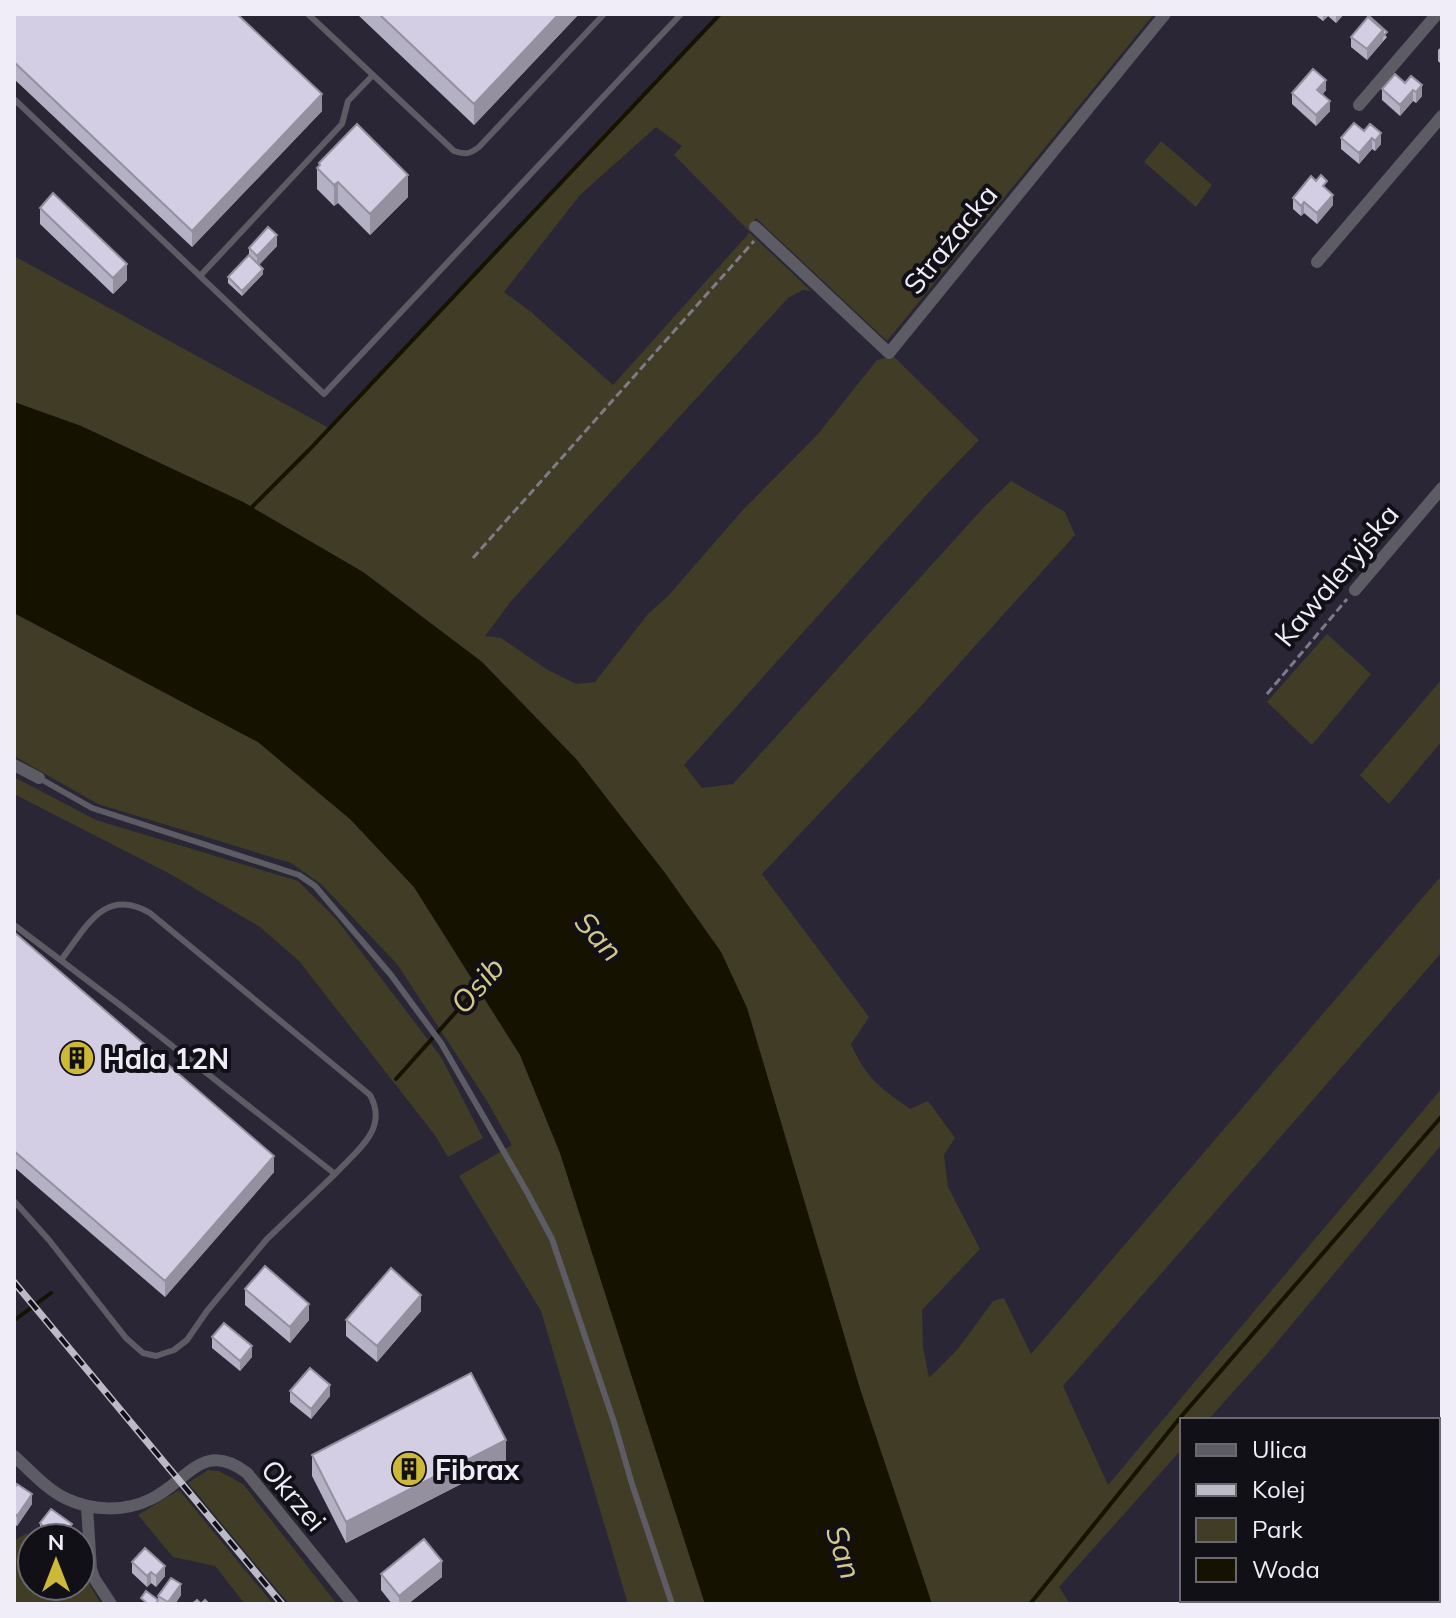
<svg xmlns="http://www.w3.org/2000/svg" width="1456" height="1618" viewBox="0 0 1456 1618" font-family="Mulish,sans-serif">
<style>
.green{fill:#403c26;fill-rule:evenodd}
.water{fill:#161200}
.lines{fill:none;stroke-linecap:round;stroke-linejoin:round}
.stream{stroke:#161200;stroke-width:4}
.path{stroke:#7e7b89;stroke-width:3;stroke-dasharray:8 4;stroke-linecap:butt}
.lane{stroke:#5d5b64;stroke-width:6}
.street{stroke:#5d5b64;stroke-width:12}
.rail-casing{stroke:#bdbac7;stroke-width:7}
.rail{stroke:#121017;stroke-width:4;stroke-dasharray:12;stroke-linecap:butt}
.wall{fill:#b5b1c4}
.shaded-wall{fill:#9490a0}
.building{fill:#d3cee4;stroke:#9490a0;stroke-width:2}
.labels{text-anchor:middle;dominant-baseline:central;stroke-width:8;stroke-linejoin:round;paint-order:stroke}
.street-label{font-size:28px;fill:#f0edf9;stroke:#121017}
.poi-label{font-size:28px;font-weight:bold;fill:#f0edf9;stroke:#121017;text-anchor:start}
.water-label{font-size:30px;font-style:italic;fill:#d3c789;stroke:#121017}
</style>
<rect width="100%" height="100%" fill="#2a2636"/>
<path class="green" d="M723,14H1154L887,341L756,218L750,233L811,291L803,290L788,298L512,600L485,636L501,638L548,670L576,684L595,682L648,614L669,595L741,512L818,434L877,360L893,356L979,440L930,491L684,765L702,788L733,784L985,506L1011,481L1065,512L1075,535L921,706L762,874L869,1017L851,1044C867,1080 880,1087 910,1109L928,1101L955,1138L944,1155L948,1187L980,1249L922,1310L923,1347L929,1378L958,1349L993,1301L1004,1298L1031,1354L1442,875V952L1063,1386L1108,1485L1442,1088V1144L1268,1353L1208,1420H1182V1449L1059,1587L1070,1604H932L860,1389L747,1008L721,952L665,873L577,760L482,662L363,572L243,502L81,426L14,402V256L329,428ZM656,127L682,146L674,155L750,232L613,385L531,312L504,292L580,195Z
M1161,141L1212,185L1196,207L1144,162Z
M14,613L258,742L350,819L414,887L520,1055L560,1153L705,1604H628L541,1311L459,1176L512,1145L487,1101L397,964L321,884L291,863L98,804L14,756Z
M1327,634L1371,674L1312,745L1267,702Z
M1442,679V741L1389,804L1360,775Z
M14,777L96,820L298,881L337,920L441,1057L483,1138L448,1157L434,1134L299,961L260,927L172,875L14,794Z
M208,1470L219,1471L243,1484L337,1604H289L188,1483Z
M179,1490L273,1604H245L215,1566L173,1557L138,1515Z
M27,1533L32,1558V1586H58L63,1588L65,1586H80L81,1554L90,1585L101,1604H14V1541Z"/>
<path class="water" d="M14,402L81,426L243,502L363,572L482,662L577,760L665,873L721,952L747,1008L860,1389L932,1604H705L560,1153L520,1055L414,887L350,819L258,742L14,613Z"/>
<g class="lines">
<path class="stream" d="M248,511L309,450L720,14
M396,1079L480,985
M16,1319L51,1293
M1030,1604L1179,1419L1442,1116"/>
<path class="path" d="M473,558L754,241
M1267,694L1347,599
M1438,1592L1442,1587
M1428,1604L1431,1600"/>
<path class="lane" d="M308,14L454,151C465,155 470,154 479,147L604,14
M14,99L324,394L681,14
M200,276L342,124L348,101L373,75
M39,778L92,808L299,875L315,886L391,975L441,1043L527,1192L552,1239L614,1422L632,1484L672,1604
M14,925L124,1008L335,1174L267,1239L207,1311L187,1340L174,1350L156,1356L143,1353L126,1338L49,1240L14,1201
M61,960C86,928 104,886 150,913L370,1095C389,1129 357,1150 335,1174"/>
<path class="street" d="M1359,105L1437,14
M755,227L889,353L1165,14
M1317,262L1442,116
M1355,590L1442,488
M14,765L39,778
M14,1456C30,1470 48,1491 67,1499C93,1511 125,1512 151,1499C188,1481 203,1439 247,1473L353,1604
M87,1507L91,1569L94,1578L111,1604"/>
<g class="rail-casing">
<path id="rail" d="M14,1282L282,1604"/>
</g>
<use href="#rail" class="rail"/>
</g>
<path class="wall" d="M14,14L322,111L192,247L14,79Z
M357,14H579L474,125Z
M1314,14H1344L1336,23L1328,16L1323,21Z
M1368,17L1387,37L1367,60L1351,47V37Z
M1442,40V65L1438,61V50L1441,47V42Z
M1395,74L1422,96L1416,103L1413,101L1400,116L1382,100V89Z
M1326,90L1322,95L1330,111L1316,126L1292,104V93Z
M1354,123L1381,144L1375,151L1372,149L1359,164L1341,149V138Z
M319,163L408,197L370,235L338,203L334,206L317,189V168L319,166Z
M1327,190L1333,205L1317,224L1304,213L1301,216L1293,209V198Z
M40,208L127,280L113,294L40,224Z
M277,246L259,265L263,274L242,296L228,283V277L249,256V248Z
M14,932L274,1172L165,1297L14,1167Z
M245,1289L309,1320L290,1343L245,1305Z
M421,1311L377,1362L346,1336V1320Z
M212,1337L252,1357L240,1371L212,1348Z
M290,1391L330,1396L311,1419L290,1402Z
M312,1455L506,1461L346,1543L312,1476Z
M14,1489L32,1504L17,1526L14,1524Z
M40,1523L72,1535L70,1538H44L40,1534Z
M132,1562L165,1576L156,1587L151,1583L147,1587L132,1573Z
M381,1574L442,1577L408,1604H392L381,1590Z
M181,1595L175,1604H158V1596Z"/>
<path class="shaded-wall" d="M559,14H579L474,125V104Z
M1323,14H1328V16L1323,21Z
M1336,14H1344L1336,23Z
M1383,30V41L1367,60V49Z
M1326,80V90L1317,101V90Z
M1422,85V96L1416,103V92Z
M1413,90V101L1400,116V105Z
M322,94V111L192,247V231Z
M1330,101V111L1316,126V115Z
M1381,133V144L1375,151V141Z
M1372,138V149L1359,164V153Z
M408,175V197L370,235V214Z
M338,182V203L334,206V185Z
M1333,195V205L1317,224V213Z
M1304,202V213L1301,216V206Z
M277,235V246L257,267V256Z
M127,264V280L113,294V278Z
M263,269V274L242,296V291Z
M274,1156V1172L165,1297V1281Z
M421,1295V1311L377,1362V1346Z
M309,1304V1320L290,1343V1327Z
M252,1346V1357L240,1371V1361Z
M330,1385V1396L311,1419V1409Z
M506,1440V1461L346,1543V1522Z
M32,1494V1504L17,1526V1516Z
M72,1524V1535L70,1538H62Z
M442,1561V1577L408,1604H399V1596Z
M165,1566V1576L156,1587V1576Z
M151,1572V1583L147,1587V1576Z
M181,1584V1595L175,1604H168Z"/>
<path class="building" d="M14,14H237L322,94L192,231L14,62Z
M379,14H559L474,104Z
M1368,17L1383,30L1367,49L1351,37Z
M1370,17L1387,32L1383,36V30L1369,18Z
M1313,69L1326,80L1317,90L1330,101L1316,115L1292,93Z
M1395,74L1405,83L1411,76L1422,85L1416,92L1413,90L1400,105L1382,89Z
M1354,123L1364,131L1370,124L1381,133L1375,141L1372,138L1359,153L1341,138Z
M357,124L408,175L370,214L338,182L334,185L317,168L320,165L319,163Z
M1321,175L1327,181L1323,186L1333,195L1317,213L1304,202L1301,206L1293,198L1311,176L1316,181Z
M53,193L127,264L113,278L40,208Z
M268,227L277,235L257,256L249,248Z
M249,255L263,269L242,291L228,277Z
M14,932L274,1156L165,1281L14,1151Z
M265,1266L309,1304L290,1327L245,1289Z
M391,1268L421,1295L377,1346L346,1320Z
M224,1323L252,1346L240,1361L212,1337Z
M310,1368L330,1385L311,1409L290,1391Z
M471,1373L506,1440L346,1522L312,1455Z
M17,1484L32,1494L17,1516L14,1513V1489Z
M51,1509L72,1524L62,1538L53,1532L51,1535L40,1523Z
M424,1539L442,1561L399,1596L381,1574Z
M145,1548L165,1566L156,1576L151,1572L147,1576L132,1562Z
M171,1578L181,1584L168,1602L158,1596Z
M146,1591L158,1600L155,1604H148L141,1598Z
M197,1600L201,1604L205,1600L209,1604H192Z"/>
<defs>
<g id="building-disc" transform="scale(1.8)"><circle r="9.5" fill="#ceb837" stroke="#121017"/><path d="M-4-6H4V6H1V3H-1V6H-4ZM-2.5-4.3h1.7v1.8h-1.7ZM.8-4.3h1.7v1.8H.8ZM-2.5-1h1.7V.8h-1.7ZM.8-1h1.7V.8H.8Z" fill="#111"/></g>
</defs>
<g fill-rule="evenodd">
<use href="#building-disc" x="77" y="1058"/>
<use href="#building-disc" x="409" y="1469"/>
</g>
<g class="labels">
<g class="street-label">
<text transform="translate(950 239) rotate(-51)">Strażacka</text>
<text transform="translate(1336 575) rotate(-50)">Kawaleryjska</text>
<text transform="translate(294 1495) rotate(50)">Okrzei</text>
</g>
<g class="poi-label">
<text x="103" y="1058">Hala 12N</text>
<text x="435" y="1469">Fibrax</text>
</g>
<g class="water-label">
<text transform="translate(599 936) rotate(48)">San</text>
<text transform="translate(477 985) rotate(-49)">Osib</text>
<text transform="translate(844 1552) rotate(72)">San</text>
</g>
</g>
<rect width="1456" height="1618" fill="none" stroke="#f0edf9" stroke-width="32"/>
<rect x="1180" y="1418" width="260" height="184" fill="#121017" stroke="#6b6871" stroke-width="2"/>
<rect x="1196" y="1444" width="40" height="12" fill="#5d5b64" stroke="#6b6871" stroke-width="2"/>
<text x="1252" y="1458" font-size="24" fill="#f0edf9">Ulica</text>
<rect x="1196" y="1484" width="40" height="12" fill="#bdbac7" stroke="#6b6871" stroke-width="2"/>
<text x="1252" y="1498" font-size="24" fill="#f0edf9">Kolej</text>
<rect x="1196" y="1518" width="40" height="24" fill="#403c26" stroke="#6b6871" stroke-width="2"/>
<text x="1252" y="1538" font-size="24" fill="#f0edf9">Park</text>
<rect x="1196" y="1558" width="40" height="24" fill="#161200" stroke="#6b6871" stroke-width="2"/>
<text x="1252" y="1578" font-size="24" fill="#f0edf9">Woda</text>
<g transform="translate(56 1562)"><circle r="38" fill="#121017" stroke="#6b6871" stroke-width="2"/>
<path d="M0-6L14 30L0 20L-14 30Z" fill="#ceb837"/>
<text y="-12" font-size="22" font-weight="bold" text-anchor="middle" fill="#f0edf9">N</text>
</g>
</svg>
